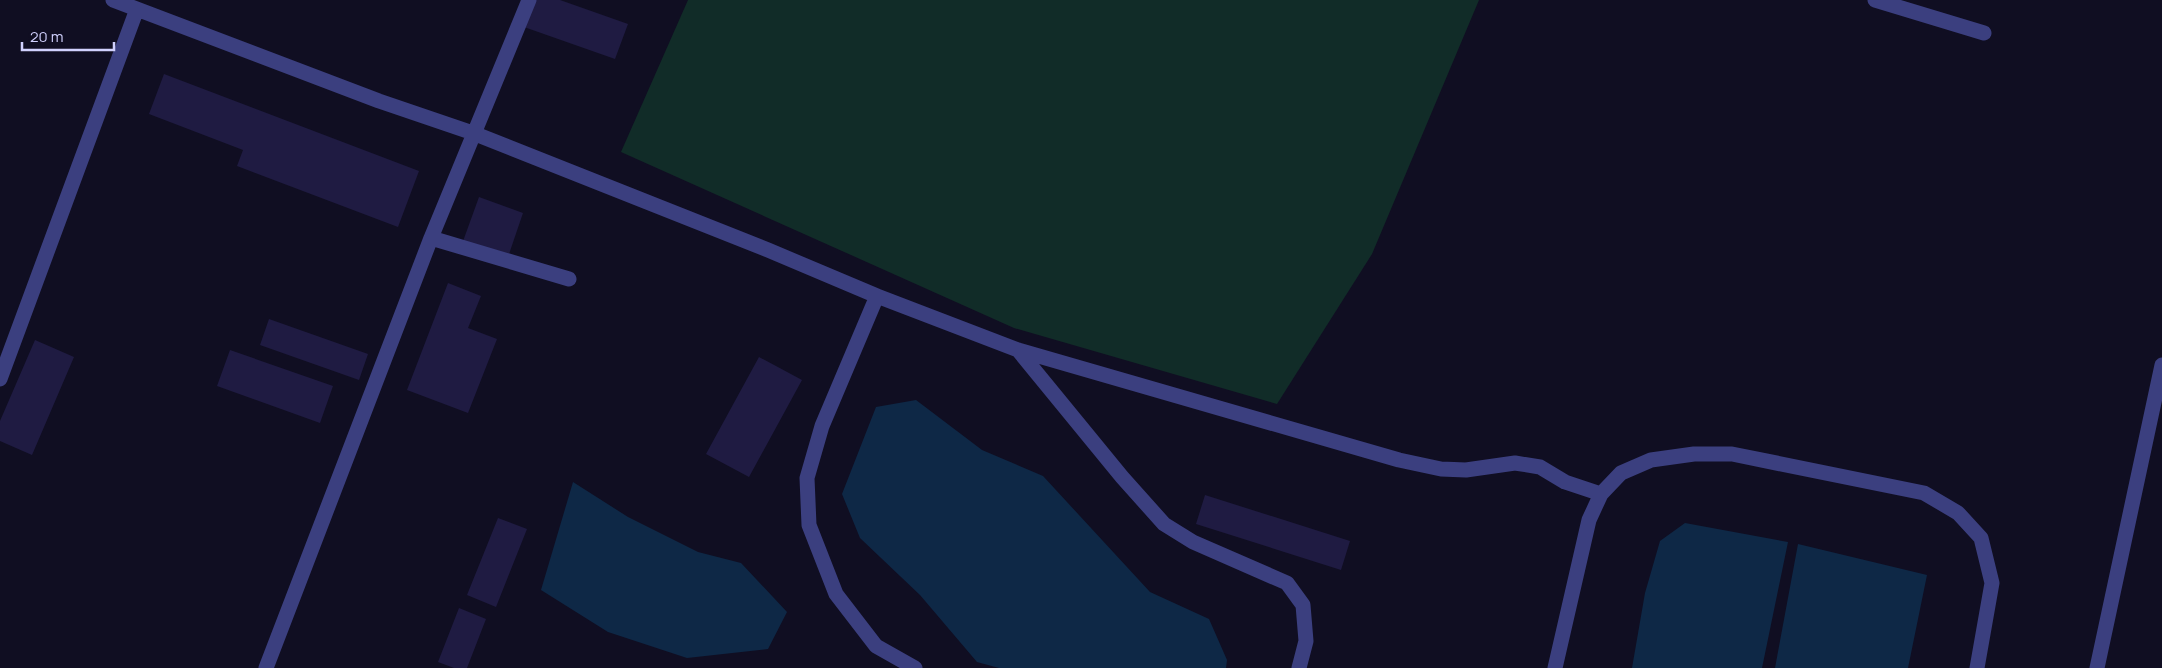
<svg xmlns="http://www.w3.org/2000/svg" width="2162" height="668" viewBox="0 0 2162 668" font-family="Manrope,sans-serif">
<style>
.green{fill:#112c28}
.water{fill:#0e2846}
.building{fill:#1f1b42}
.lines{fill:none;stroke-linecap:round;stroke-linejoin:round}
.minor{stroke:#3b3f7f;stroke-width:15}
</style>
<rect width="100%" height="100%" fill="#100e22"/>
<path class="green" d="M688,0H1479L1372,254L1277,404L1014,328L621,152Z"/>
<path class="water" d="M916,400L982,450L1043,476L1150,592L1209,619L1227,660L1226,668H999L977,662L920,595L860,538L842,494L876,407Z
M573,482L628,517L698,552L741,563L787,612L768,649L687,658L608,632L541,590Z
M1685,523L1788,542L1762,668H1632L1645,593L1660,541Z
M1798,544L1927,575L1908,668H1775Z"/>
<path class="building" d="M534,0H560L628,24L615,59L524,27Z
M164,74L419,171L398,227L237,166L243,150L149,114Z
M479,197L523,213L507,260L462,244Z
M448,283L481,296L468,328L497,339L468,413L407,390Z
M269,319L368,354L359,380L260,345Z
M35,340L74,357L32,455L0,441V421Z
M230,350L333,386L320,423L217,386Z
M759,357L802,380L749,477L706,454Z
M1205,495L1350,541L1341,570L1196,524Z
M498,518L527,529L496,607L467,595Z
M459,608L486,619L467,668H454L438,662Z"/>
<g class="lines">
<path class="minor" d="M113,0L379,101L473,133L768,250L877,296L1018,350L1399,460L1441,469L1466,470L1515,463L1540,467L1565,482L1601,494
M1875,0L1984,33
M431,238L569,279
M877,296L822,426L807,478L809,525L836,594L876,646L915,668
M1018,350L1122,477L1164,524L1193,542L1287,583L1303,605L1306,641L1299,668
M0,379L137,9
M266,668L431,238L529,0
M1555,668L1589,520L1601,494L1621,473L1651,460L1694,454H1732L1924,493L1958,513L1981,538L1992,583L1977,668
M2097,668L2162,365"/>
</g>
<path d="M22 42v8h92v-8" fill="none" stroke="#d1d1fe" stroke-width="2.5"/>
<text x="30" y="42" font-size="15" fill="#d1d1fe" stroke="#100e22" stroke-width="4" paint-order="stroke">20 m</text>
</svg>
